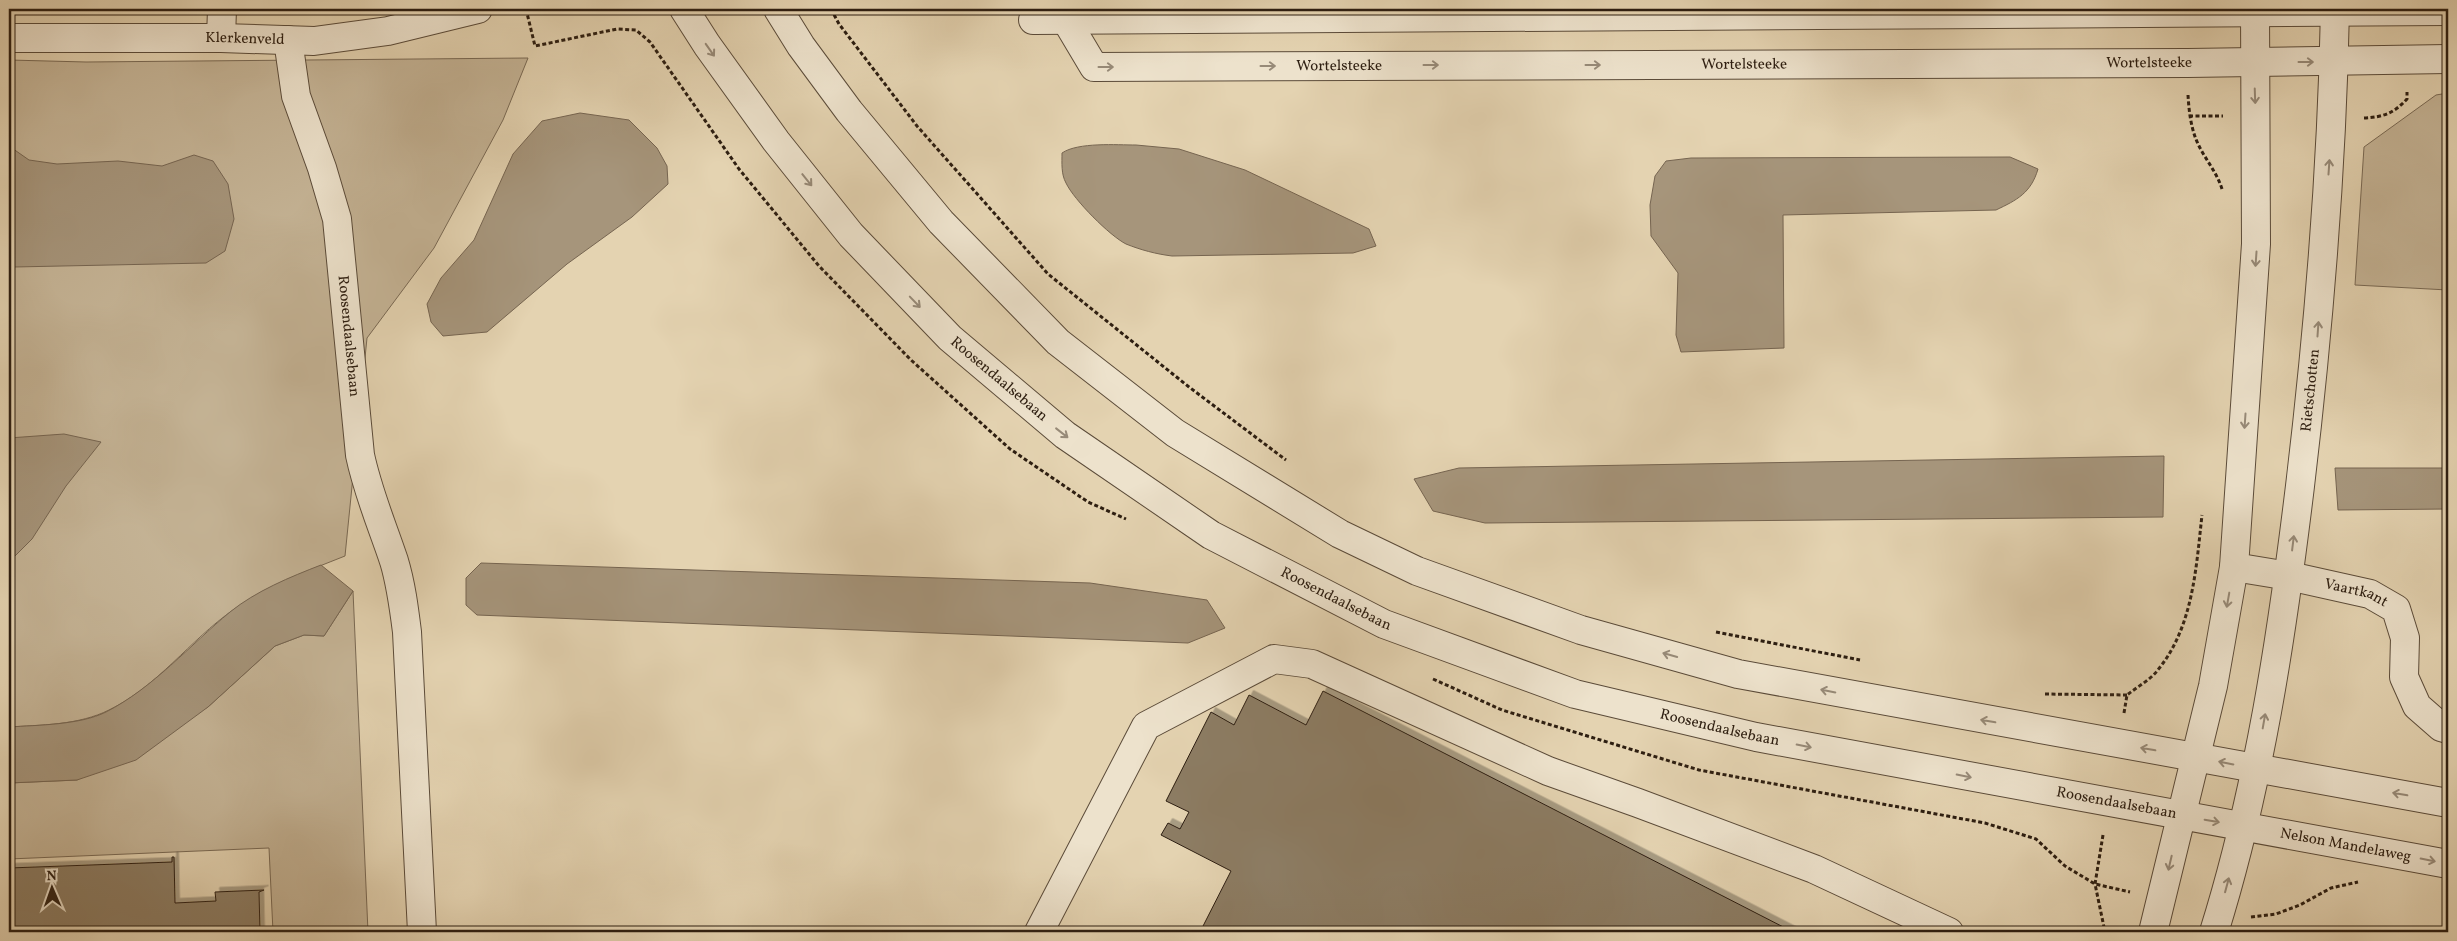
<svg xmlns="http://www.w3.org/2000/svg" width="2457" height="941" viewBox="0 0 2457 941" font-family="Vollkorn,serif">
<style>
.green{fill:#c5b496;stroke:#796954}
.water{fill:#a6957b;stroke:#766551}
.building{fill:#8c7c64;stroke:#2d1e11;filter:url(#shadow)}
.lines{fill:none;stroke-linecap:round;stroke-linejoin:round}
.minor-casing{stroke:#5b4b39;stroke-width:30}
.path{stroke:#2d1e11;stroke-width:3;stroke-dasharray:4 2.5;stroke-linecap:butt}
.minor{stroke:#ede2cc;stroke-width:28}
.oneway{stroke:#978a78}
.labels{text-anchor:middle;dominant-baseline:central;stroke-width:4;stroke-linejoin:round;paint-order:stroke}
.street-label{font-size:15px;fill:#2d1e11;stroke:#ede2cc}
</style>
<defs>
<filter id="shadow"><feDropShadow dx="4.5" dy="-4.5" stdDeviation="0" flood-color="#0004"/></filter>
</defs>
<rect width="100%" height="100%" fill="#e4d3b1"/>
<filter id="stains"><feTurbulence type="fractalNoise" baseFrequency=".004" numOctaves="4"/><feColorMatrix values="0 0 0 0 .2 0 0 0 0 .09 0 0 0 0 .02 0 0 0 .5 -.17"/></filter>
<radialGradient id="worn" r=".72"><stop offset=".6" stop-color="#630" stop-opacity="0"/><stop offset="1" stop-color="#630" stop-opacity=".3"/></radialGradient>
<path class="green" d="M528,58L503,120L434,248L367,338L345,556C305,572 268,585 233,610C190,640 157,687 109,710C79,725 42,725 9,727V60L86,62Z
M2448,93V290L2355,285L2364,147L2436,95Z
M353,591L368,932H273L269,848L9,859V783L77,780L208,707L275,646L304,635L324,636Z"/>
<path class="water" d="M580,113L629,120L657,148L667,166L668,184L632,217L567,264L487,332L443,336L431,322L427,304L441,278L474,240L513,154L542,121Z
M1136,145L1179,149L1245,170L1369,229L1376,246L1353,253L1172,256C1156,254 1141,250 1126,244C1110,236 1074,200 1066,183C1061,174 1062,163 1062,153C1078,142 1117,145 1136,145Z
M9,146L29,160L57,164L118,161L162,166L194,155L213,161L228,184L234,219L225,251L206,263L14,267L9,265Z
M2010,157L2038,169C2031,193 2017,200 1996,210L1783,215L1784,348L1681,352L1676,335L1678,273L1651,236L1650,205L1655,176L1666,161L1691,158Z
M64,434L101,442L66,486L32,539L9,562V438Z
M2164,456L2163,517L1485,523L1433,511L1414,479L1459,468Z
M2335,468H2448V509L2338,510Z
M481,563L1090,583L1207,600L1225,628L1188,643L477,615L466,605V578Z
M321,565L353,591L324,636L304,635L275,646L208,707L136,760L77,780L9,783V727C38,725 80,725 106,712C153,688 190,645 230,612C256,591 290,577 321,565Z"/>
<path class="building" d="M1323,691L1793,932H1200L1231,871L1161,835L1168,823L1180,829L1189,812L1166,801L1211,712L1234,725L1249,695L1306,725Z
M172,857H174L175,903L216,901L215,892L264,890L259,892L260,932H9V868L172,862Z"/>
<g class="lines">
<g class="minor-casing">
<g id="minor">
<path id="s1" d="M684,9L707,45L776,141L851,235L950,338L1065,435L1211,535L1384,624L1575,694L1756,737L2448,864"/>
<path d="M778,9L801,46L849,111L941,222L1058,342L1175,433L1340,534L1417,571L1581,630L1738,674L2448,803"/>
<path id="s2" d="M1065,9L1066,20L1094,67L2188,63L2448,59"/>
<path d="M1033,20L2448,11"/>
<path id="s3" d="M9,38H221L314,41L388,31L478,9"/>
<path d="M221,38L222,9"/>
<path id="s4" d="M288,40L296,96L322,168L337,219L360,455C368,493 382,525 394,561C401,584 404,608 407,632L422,932"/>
<path id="s5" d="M2234,567L2289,576L2370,594L2396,609L2405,638L2404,677L2417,706L2441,727L2448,729"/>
<path d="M1039,932L1146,726L1274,659L1312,664L1548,771L1638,803L1814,869L1949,932"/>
<path d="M2153,932L2213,686L2234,567L2256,244L2255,9"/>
<path id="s6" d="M2214,932C2259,788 2282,635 2300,486C2319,327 2332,169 2335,9"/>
</g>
</g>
<path class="path" d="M526,9L535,46L617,29L636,30L650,42L739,169L819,266L911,360L1010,449L1088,502L1126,519
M831,9L839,24L917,126L1048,274L1189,387L1286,460
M2188,95C2189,112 2191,130 2199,146C2206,160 2217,173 2222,189
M2189,116H2223
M2364,118C2384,117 2394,113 2407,99V92
M1716,632L1860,660
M1433,679L1502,710L1699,770L1985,823L2036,839L2065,866L2095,884L2130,892
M2045,694L2127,695
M2124,713L2127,695C2137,687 2150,680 2157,671C2193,628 2196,569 2202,515
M2103,835L2095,884L2105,932
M2251,917L2276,914L2300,905L2331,888L2358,882"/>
<use href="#minor" class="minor"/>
</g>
<defs><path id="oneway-shaft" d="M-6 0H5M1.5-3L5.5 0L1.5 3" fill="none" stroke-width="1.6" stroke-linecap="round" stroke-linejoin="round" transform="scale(1.25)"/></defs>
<g class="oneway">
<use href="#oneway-shaft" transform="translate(710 50) rotate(55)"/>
<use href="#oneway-shaft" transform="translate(2306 62)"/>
<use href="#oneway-shaft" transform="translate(1431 65)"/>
<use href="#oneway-shaft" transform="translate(1593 65)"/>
<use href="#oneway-shaft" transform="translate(1268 66)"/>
<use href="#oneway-shaft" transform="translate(1106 67)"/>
<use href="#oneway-shaft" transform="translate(2255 96) rotate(88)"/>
<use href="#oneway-shaft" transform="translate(2329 167) rotate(-86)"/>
<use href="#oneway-shaft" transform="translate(807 180) rotate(51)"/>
<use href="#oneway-shaft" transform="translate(2256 259) rotate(94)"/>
<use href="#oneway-shaft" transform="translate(915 302) rotate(46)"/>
<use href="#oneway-shaft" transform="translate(2318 329) rotate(-86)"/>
<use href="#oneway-shaft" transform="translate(2245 421) rotate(94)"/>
<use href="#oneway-shaft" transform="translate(1062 433) rotate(38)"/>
<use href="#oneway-shaft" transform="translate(2293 543) rotate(-83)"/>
<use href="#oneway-shaft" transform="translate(2228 600) rotate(100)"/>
<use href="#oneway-shaft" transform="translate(1670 655) rotate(-164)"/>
<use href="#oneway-shaft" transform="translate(1828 691) rotate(-169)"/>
<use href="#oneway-shaft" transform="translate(1988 721) rotate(-170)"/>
<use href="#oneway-shaft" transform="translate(2264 721) rotate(-80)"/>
<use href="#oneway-shaft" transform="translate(1804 746) rotate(11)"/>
<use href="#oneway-shaft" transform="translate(2148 749) rotate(-170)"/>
<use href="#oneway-shaft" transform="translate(2226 763) rotate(-169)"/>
<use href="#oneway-shaft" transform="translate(1964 776) rotate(11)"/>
<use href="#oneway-shaft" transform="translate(2400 794) rotate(-170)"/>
<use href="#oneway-shaft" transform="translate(2212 821) rotate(10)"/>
<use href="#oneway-shaft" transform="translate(2428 860) rotate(11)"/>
<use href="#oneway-shaft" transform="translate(2170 863) rotate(103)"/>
<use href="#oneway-shaft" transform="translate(2227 885) rotate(-75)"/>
</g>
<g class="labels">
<g class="street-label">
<text stroke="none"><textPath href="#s3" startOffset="236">Klerkenveld</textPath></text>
<text stroke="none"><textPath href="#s2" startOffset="1121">Wortelsteeke</textPath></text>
<text stroke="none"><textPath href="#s2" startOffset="716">Wortelsteeke</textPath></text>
<text stroke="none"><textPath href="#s2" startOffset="311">Wortelsteeke</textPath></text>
<text stroke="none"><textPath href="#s4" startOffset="304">Roosendaalsebaan</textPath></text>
<text stroke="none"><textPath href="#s1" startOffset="488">Roosendaalsebaan</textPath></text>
<text stroke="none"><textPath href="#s6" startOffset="551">Rietschotten</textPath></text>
<text stroke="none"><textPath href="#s5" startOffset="125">Vaartkant</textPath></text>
<text stroke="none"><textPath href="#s1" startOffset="892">Roosendaalsebaan</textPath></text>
<text stroke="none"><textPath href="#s1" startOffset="1298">Roosendaalsebaan</textPath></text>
<text stroke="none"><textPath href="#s1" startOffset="1702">Roosendaalsebaan</textPath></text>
<text stroke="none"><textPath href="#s1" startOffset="1935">Nelson Mandelaweg</textPath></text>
</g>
</g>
<rect width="2457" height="941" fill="none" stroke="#e4d3b1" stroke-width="30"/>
<rect x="10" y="10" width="2437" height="921" fill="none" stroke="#2d1e11" stroke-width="2.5"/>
<rect x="15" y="15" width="2427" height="911" fill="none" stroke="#2d1e11"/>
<g transform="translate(52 888) rotate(358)" stroke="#ede2cc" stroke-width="4" paint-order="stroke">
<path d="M0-4L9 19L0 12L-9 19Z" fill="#2d1e11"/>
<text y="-8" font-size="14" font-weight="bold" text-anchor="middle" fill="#2d1e11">N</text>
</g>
<rect width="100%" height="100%" filter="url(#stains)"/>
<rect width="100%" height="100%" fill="url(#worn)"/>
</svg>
